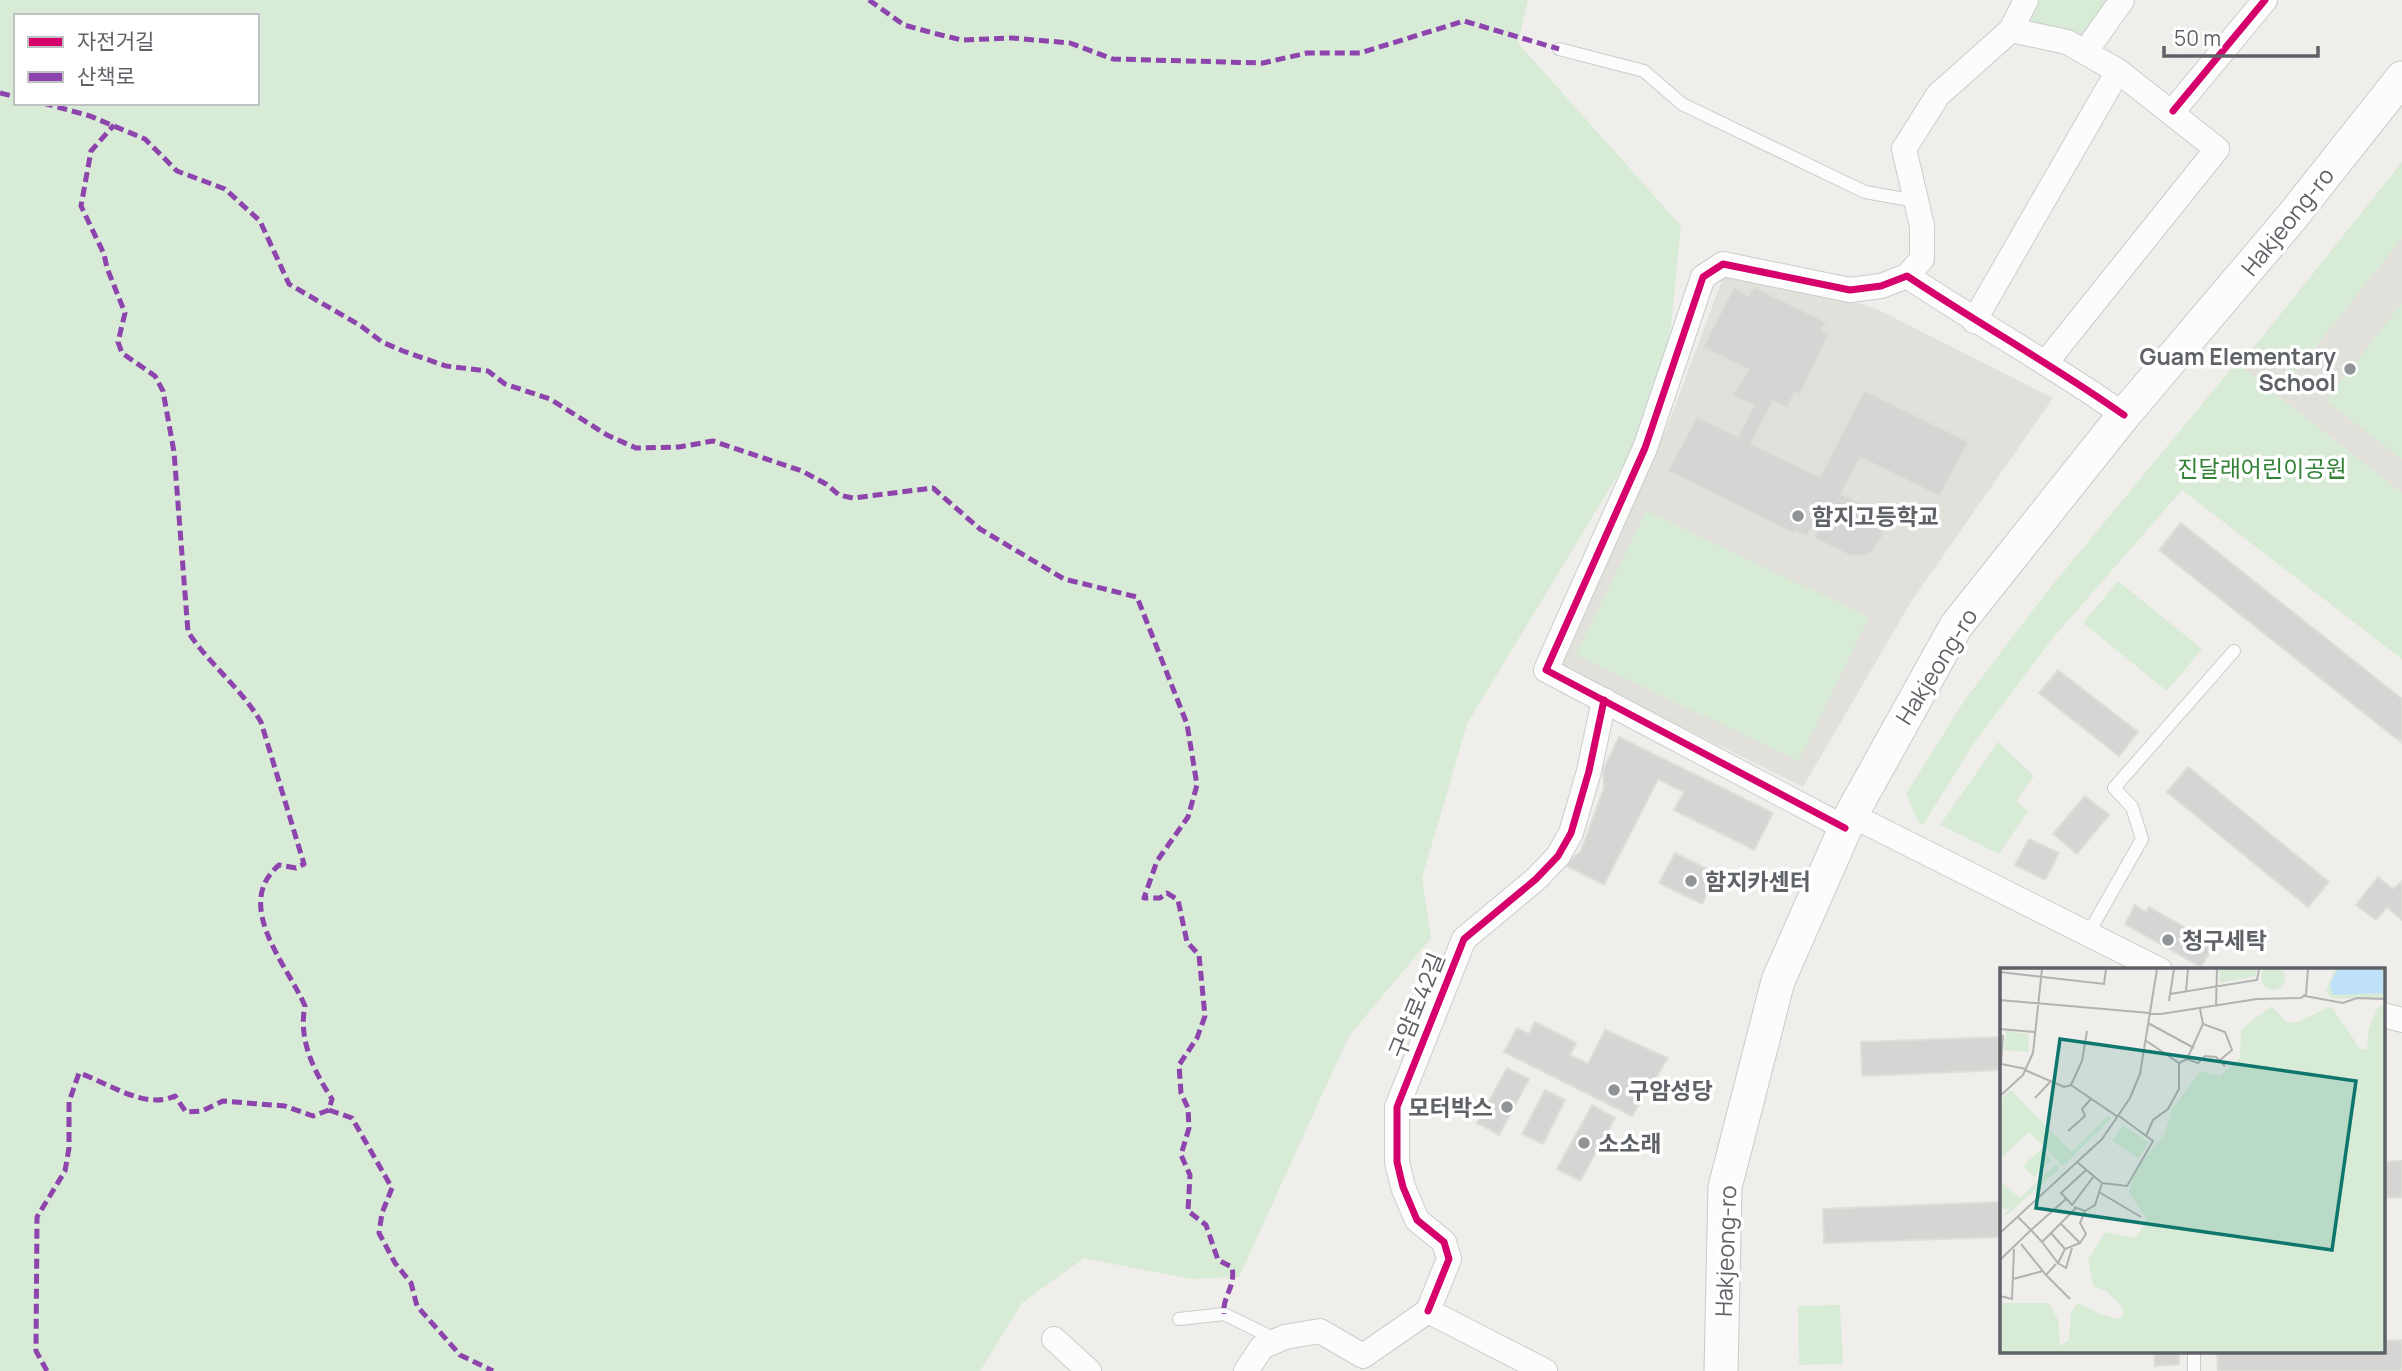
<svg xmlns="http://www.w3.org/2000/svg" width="2402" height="1371" viewBox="0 0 2402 1371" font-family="Manrope,'Noto Sans KR',sans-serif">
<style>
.education{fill:#e2e0da}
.green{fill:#d8ebd6;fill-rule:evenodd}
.building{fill:#d6d5d3;stroke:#deddd9;stroke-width:2}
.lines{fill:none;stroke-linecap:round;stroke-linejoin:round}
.service-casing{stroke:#cbcccc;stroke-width:14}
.minor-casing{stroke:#cbcccc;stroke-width:26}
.secondary-casing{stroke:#cacacb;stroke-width:35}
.service{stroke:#fdfcfc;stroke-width:12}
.minor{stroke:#fdfcfc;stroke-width:24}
.secondary{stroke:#fdfcfc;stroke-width:33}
.quiet{stroke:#8e44ad;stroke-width:5;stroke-dasharray:10 5;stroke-linecap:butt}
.cycleway-casing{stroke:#fff;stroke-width:11}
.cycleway{stroke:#d6006c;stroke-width:7}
.poi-dot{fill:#919496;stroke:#fff;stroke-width:2.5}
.labels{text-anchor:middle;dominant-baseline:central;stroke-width:7;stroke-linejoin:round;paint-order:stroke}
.street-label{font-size:23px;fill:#5f6368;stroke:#fff}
.poi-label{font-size:23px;font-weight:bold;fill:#5f6368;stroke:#fff;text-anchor:start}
.park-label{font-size:23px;fill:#348238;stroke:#fff}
.inset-road{fill:none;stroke:#b1b2b2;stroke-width:2}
.view{fill:#0f766e;fill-opacity:0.15;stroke:#0f766e;stroke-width:3.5}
.inset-edge{fill:none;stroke:#5f6368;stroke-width:3.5}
</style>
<rect width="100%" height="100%" fill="#efeeea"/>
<path class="education" d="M2402,238V493L2236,363L2255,346L2293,375Z
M1727,267L1875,308L2053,398L1911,602L1803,787L1554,664L1666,430Z"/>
<path class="green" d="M0,0H1528L1518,43L1681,226L1671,327L1648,425L1467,724L1422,878L1431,938L1349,1036L1239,1277L1190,1279L1084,1258L1022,1303L980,1371H0ZM16,16H257V103H16Z
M2026,0H2113L2084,40L2017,24Z
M2402,162V238L2293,375L2255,346Z
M2402,303V459L2326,401Z
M2236,363L2402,493V659L2182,490L2052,639L1972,746L1923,825L1918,821L1906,794L1964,701L2045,594Z
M1646,511L1869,617L1799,761L1576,655Z
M2118,581L2202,649L2167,691L2083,623Z
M1998,742L2034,776L2016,801L2028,811L1999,854L1940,825Z
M1840,1305L1843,1364L1799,1365L1798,1306Z"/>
<path class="building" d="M1734,287L1748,296L1754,287L1826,322L1822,330L1829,333L1800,395L1795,392L1787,408L1773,401L1751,444L1820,477L1864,390L1969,442L1939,496L1860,457L1841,494L1875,511L1881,518L1882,537L1873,551L1866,555L1851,556L1814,538L1817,532L1811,529L1807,537L1795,531L1794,534L1668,471L1697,417L1738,437L1754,405L1732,396L1749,370L1703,347Z
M2181,523L2402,699V743L2159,550Z
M2058,670L2138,732L2119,756L2039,693Z
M1619,737L1773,813L1754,850L1674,810L1684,792L1658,779L1604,885L1565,865L1581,851L1604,788L1603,770Z
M2188,767L2329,882L2308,907L2167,792Z
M2085,796L2109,815L2077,854L2053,834Z
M2029,839L2059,853L2045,880L2015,865Z
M1675,853L1717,874L1702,904L1659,883Z
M2378,877L2393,889L2402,881V920L2387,907L2376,920L2356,905Z
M2135,905L2146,912L2149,907L2214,944L2201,967L2125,924Z
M1535,1022L1576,1043L1570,1055L1588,1064L1605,1030L1668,1058L1632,1116L1504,1052L1517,1028L1529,1034Z
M2001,1037V1070L1862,1076L1861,1042Z
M1507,1068L1529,1079L1499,1135L1477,1123Z
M1545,1090L1565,1100L1543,1144L1522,1134Z
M1592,1105L1615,1118L1580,1181L1557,1169Z
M2402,1161V1197L2383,1198V1162Z
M2001,1202V1237L1824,1243L1823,1209Z
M2402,1340V1371H2218L2217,1352H2383V1341Z
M2154,1352H2179V1364L2155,1366Z"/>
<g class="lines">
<g class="service-casing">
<path id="service" d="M1559,49L1644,71L1682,104L1865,192L1916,201
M2088,934L2142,839L2132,807L2114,788L2234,651
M1179,1319L1224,1314L1277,1340
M2194,1371V1352"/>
</g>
<g class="minor-casing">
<path id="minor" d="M2011,30L2026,0
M2086,51L2122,0
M2173,111L2265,0
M1907,276L1922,259V226L1904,149L1938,95L2011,30L2067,42L2118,71
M1974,321L2118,71L2217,149L2047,361
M1851,815L2160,970
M1845,828L1546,670L1645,448L1703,277L1723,264L1850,290L1881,286L1907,276C1979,324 2053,365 2124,415
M2383,1015L2402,1020
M1428,1311L1449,1259L1444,1242L1417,1220L1403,1187L1397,1162V1107L1464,939L1536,879L1558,856L1571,833L1589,771L1604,700
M1054,1339L1089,1371
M1246,1371L1262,1347L1285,1337L1320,1331L1363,1356L1428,1311L1545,1371"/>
</g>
<g class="secondary-casing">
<path id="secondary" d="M1721,1371L1725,1187L1778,981L1851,815L1956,626L2124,415L2291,218L2402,78"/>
</g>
<use href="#service" class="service"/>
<use href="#minor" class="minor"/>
<use href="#secondary" class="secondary"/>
<path class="quiet" d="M869,0L904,25L937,34L962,40L1012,38L1070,43L1113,59L1263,63L1307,53H1360L1464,21L1559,49
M0,93L16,97
M43,103L90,116L145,139L177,171L225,189L260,221L289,284L361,326L382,342L403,351L446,366L488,371L505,384L550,399L607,435L636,448L679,447L713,441L802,471L826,484L839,495L853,498L933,488L980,529L1064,579L1137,597L1187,724L1197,785L1188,817L1157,861L1144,898H1160L1167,893L1178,900L1187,942L1199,955L1205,1016L1197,1038L1179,1065L1181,1093L1188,1108L1189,1128L1181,1155L1190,1175L1188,1211L1206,1225L1218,1260L1232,1267C1236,1288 1222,1296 1224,1314
M329,1110L352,1118L392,1188L382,1213L379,1233L395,1263L411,1283L417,1306L460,1355L493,1371
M47,1371L36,1351L37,1217L65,1171L69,1148V1102L79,1073C109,1083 144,1110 175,1096L186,1112L202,1111L223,1101L285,1106L313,1116L329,1110L332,1099C314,1071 298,1040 305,1006C288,966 232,905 279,865L296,868L304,864L261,722C241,688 209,664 188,632L174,452L163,391L155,376L122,353L118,342L125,313L107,268L104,254L81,206L91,151L114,125"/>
<g class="cycleway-casing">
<path id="cycleway" d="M2173,111L2265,0
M1845,828L1546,670L1645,448L1703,277L1723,264L1850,290L1881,286L1907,276C1979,324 2053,365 2124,415
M1428,1311L1449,1259L1444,1242L1417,1220L1403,1187L1397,1162V1107L1464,939L1536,879L1558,856L1571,833L1589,771L1604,700"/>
</g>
<use href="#cycleway" class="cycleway"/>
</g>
<g class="poi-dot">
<circle cx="2350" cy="369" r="7"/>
<circle cx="1798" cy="516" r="7"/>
<circle cx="1691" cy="881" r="7"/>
<circle cx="2168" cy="940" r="7"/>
<circle cx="1614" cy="1090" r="7"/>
<circle cx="1507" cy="1107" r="7"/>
<circle cx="1584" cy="1143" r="7"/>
</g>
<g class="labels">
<g class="street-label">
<text transform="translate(2287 221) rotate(-51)">Hakjeong-ro</text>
<text transform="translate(1936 666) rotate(-58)">Hakjeong-ro</text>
<text transform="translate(1416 1005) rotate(-68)">구암로42길</text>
<text transform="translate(1725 1251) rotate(-88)">Hakjeong-ro</text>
</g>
<g class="poi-label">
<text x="2336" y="356" text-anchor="end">Guam Elementary<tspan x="2336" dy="26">School</tspan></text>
<text x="1812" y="516">함지고등학교</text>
<text x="1705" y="881">함지카센터</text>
<text x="2182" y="940">청구세탁</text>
<text x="1628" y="1090">구암성당</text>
<text x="1493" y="1107" text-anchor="end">모터박스</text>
<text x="1598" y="1143">소소래</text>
</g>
<g class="park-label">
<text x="2262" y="468">진달래어린이공원</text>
</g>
</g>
<g transform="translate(2000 968)">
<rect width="385" height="385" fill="#efeeea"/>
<path d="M261 10a12 12 0 1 1 24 0a12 12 0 1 1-24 0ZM219,1H256V8L220,15ZM335,1H385V31L330,30L326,22ZM385,36V384H0V335H49L58,352L60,378L69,372L71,344L78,335L100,346L117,351L123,348L122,339L106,323L93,318L88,292L105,264L135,270L141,262L146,250L129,225L136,201L164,167L172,141L201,103L220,108L240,90L241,63L250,54L272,38L285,53L296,55L331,38L361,82L367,81L369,60L378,39ZM6,63L29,66L28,84L4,82ZM11,122L71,184L109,147L111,151L63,198L29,164L0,191V132ZM123,157L149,174L138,190L112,173ZM41,181L52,192L34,209L23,198ZM56,196L60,200L2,251L11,238L5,242L0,236V213L20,230Z" fill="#d8ebd6"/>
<path d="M338,1H382L385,25L333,27L330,16Z" fill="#bfe0f9"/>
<path class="inset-road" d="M0,4L104,16L106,1M186,23L188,1M170,26L257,12L259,1M305,28L343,35L357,30L385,31M0,32L161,46L257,31L301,30L306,26L308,1M169,33L174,1M216,39L217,1M148,55L194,80M203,56L225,64L232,82L220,92M0,61L35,64M3,67L1,96L26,101M145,72L179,95L187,91L198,95L205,88L216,89L225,98M187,91L203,56L200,41M25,102L64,119L71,117L118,149M71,117L82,93L87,63M0,128L23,107L33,85L42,1M35,130L51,113M68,163L85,148L82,141L91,131M146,168L153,152L168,141L179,121V95M77,194L102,215L127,218L153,173L119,148M86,202L61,225L72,237L94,208M99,224L141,249M66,231L31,262L42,274L76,240M74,239L85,243L95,237L102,215M61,256L80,275L65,281M0,265L102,171L130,130L140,106L157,1M42,274L58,295L65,281L51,265M80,275L86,266L80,255L85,243M21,276L46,307L56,296M0,292L31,262L18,249M58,295L66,300L72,280M46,307L70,331M13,311L43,303M0,328L12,331L14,281"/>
<path class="view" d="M60,71L356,113L332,282L36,240Z"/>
<rect width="385" height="385" class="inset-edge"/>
</g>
<rect x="14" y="14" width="245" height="91" fill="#ffffff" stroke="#bfc1c3" stroke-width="2"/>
<rect x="28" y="37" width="35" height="10" fill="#d6006c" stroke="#bfc1c3" stroke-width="2"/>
<text x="77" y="49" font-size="21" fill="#5f6368">자전거길</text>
<rect x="28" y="72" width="35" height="10" fill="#8e44ad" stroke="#bfc1c3" stroke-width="2"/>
<text x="77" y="84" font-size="21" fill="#5f6368">산책로</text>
<path d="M2164 46v10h154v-10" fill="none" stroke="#5f6368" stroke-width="3.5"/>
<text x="2174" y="46" font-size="21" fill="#5f6368" stroke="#ffffff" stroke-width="5" paint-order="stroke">50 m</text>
</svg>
